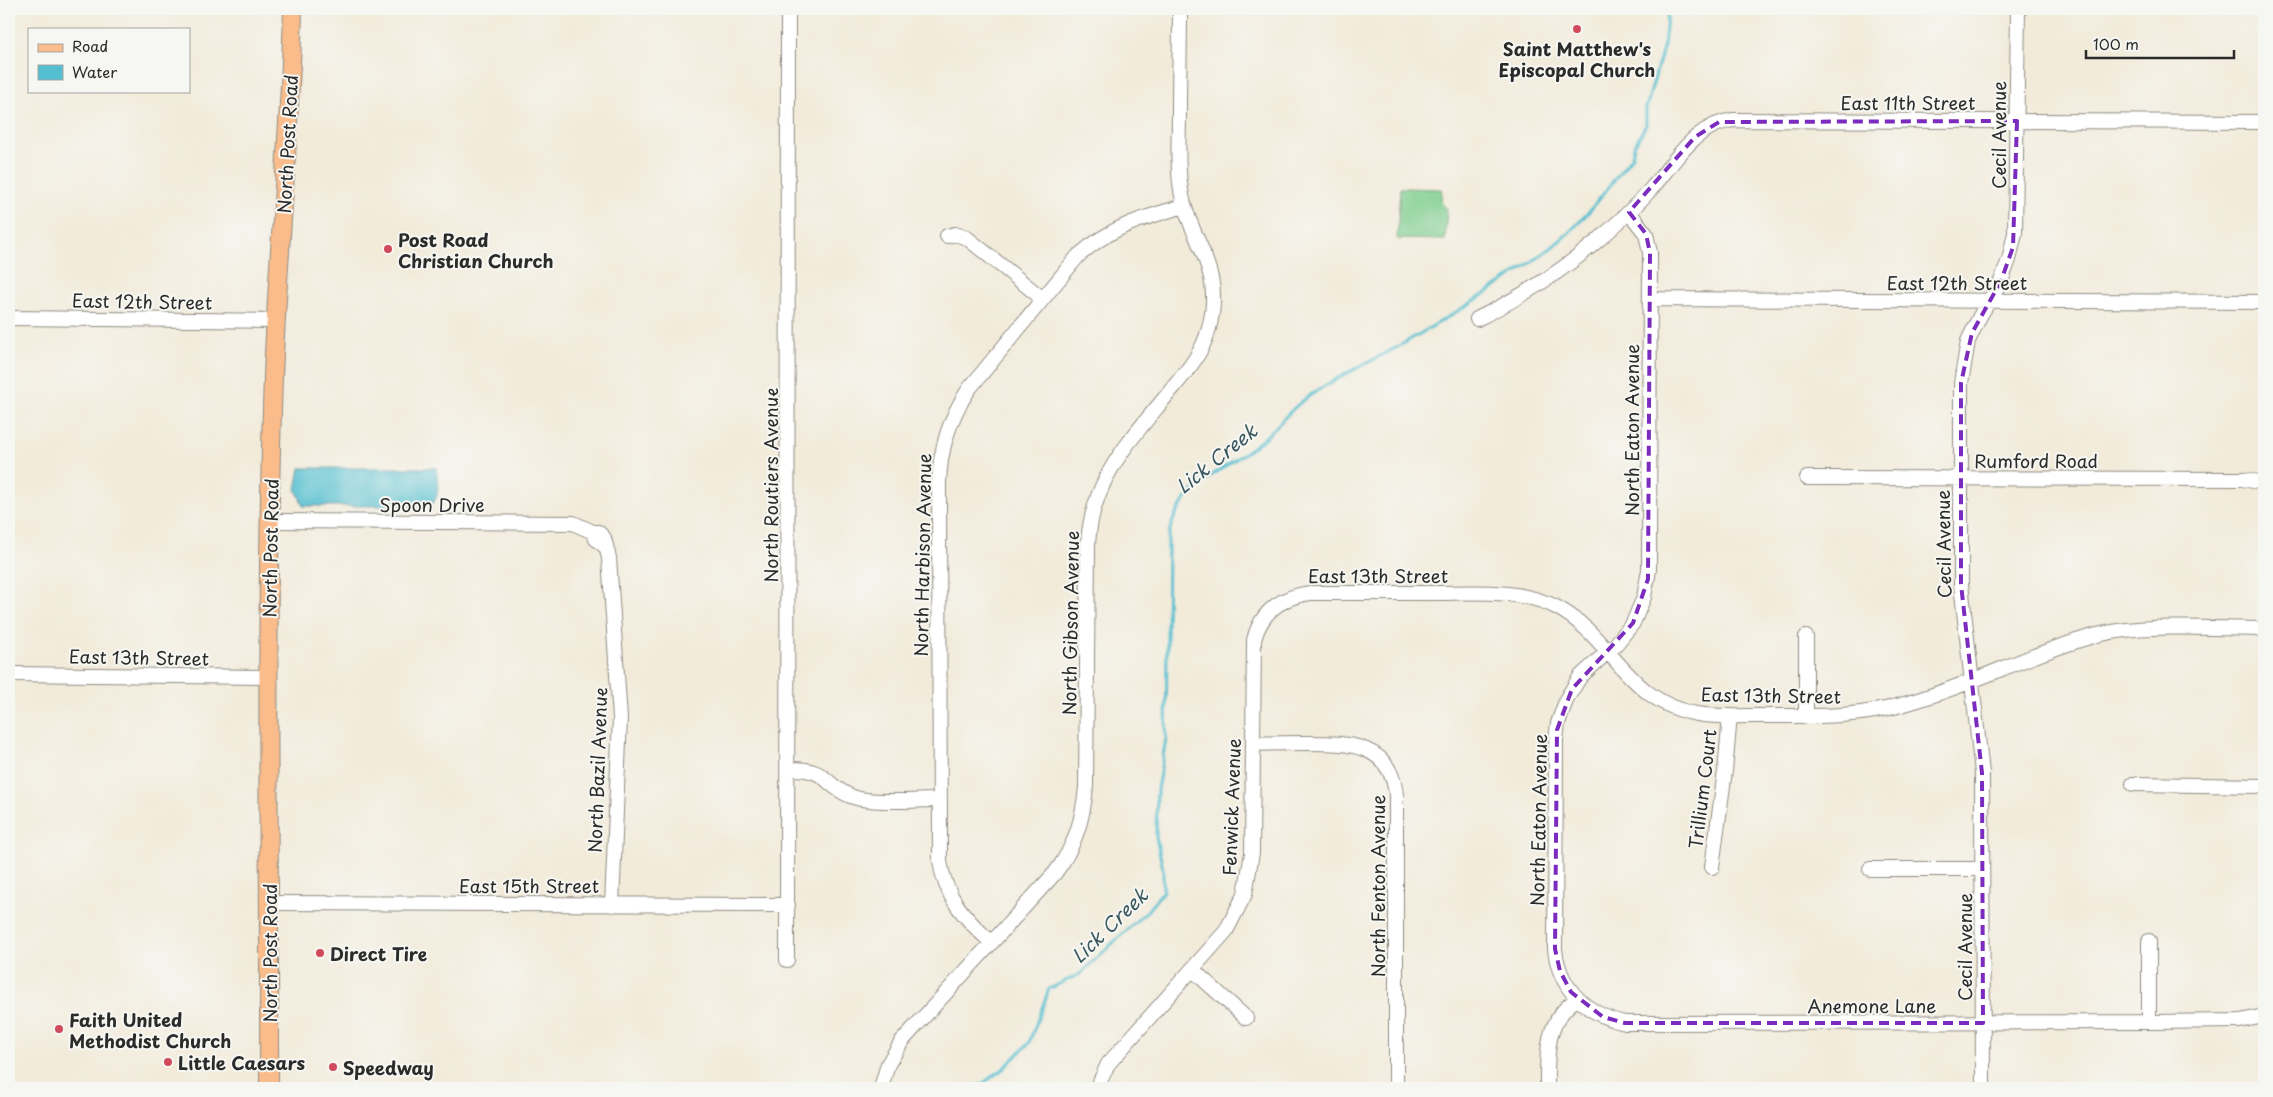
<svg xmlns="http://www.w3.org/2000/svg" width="2273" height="1097" viewBox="0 0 2273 1097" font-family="'Playpen Sans',sans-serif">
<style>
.green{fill:#7fce8e;stroke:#557c5c}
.water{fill:#54bfd0;stroke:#40757e}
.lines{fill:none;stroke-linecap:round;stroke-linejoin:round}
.stream{stroke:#54bfd0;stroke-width:3}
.minor-casing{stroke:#8e8b82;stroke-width:16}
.major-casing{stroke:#8e8b82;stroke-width:20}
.minor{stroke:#fff;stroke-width:14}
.major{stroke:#fabc8b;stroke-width:18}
.marked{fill:none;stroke:#7b2cbf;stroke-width:4;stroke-dasharray:10 6;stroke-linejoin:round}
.poi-dot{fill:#d1495b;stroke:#f6f6f2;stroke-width:2}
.labels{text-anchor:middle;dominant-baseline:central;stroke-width:4;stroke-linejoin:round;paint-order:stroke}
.poi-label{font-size:18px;font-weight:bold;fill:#2b2b2b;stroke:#f6f6f2;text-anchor:start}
.street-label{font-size:18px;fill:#2b2b2b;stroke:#f6f6f2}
.water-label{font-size:19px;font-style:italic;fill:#37575d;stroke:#f6f6f2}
</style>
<rect width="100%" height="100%" fill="#f6f6f2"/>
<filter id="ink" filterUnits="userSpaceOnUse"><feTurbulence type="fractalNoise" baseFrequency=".02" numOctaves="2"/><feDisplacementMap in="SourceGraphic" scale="10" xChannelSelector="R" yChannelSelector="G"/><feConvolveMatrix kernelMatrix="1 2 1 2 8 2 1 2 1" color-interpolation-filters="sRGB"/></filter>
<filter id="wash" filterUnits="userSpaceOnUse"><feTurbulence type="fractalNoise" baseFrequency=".0096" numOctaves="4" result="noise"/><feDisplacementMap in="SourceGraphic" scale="20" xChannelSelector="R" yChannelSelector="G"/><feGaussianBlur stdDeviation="1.12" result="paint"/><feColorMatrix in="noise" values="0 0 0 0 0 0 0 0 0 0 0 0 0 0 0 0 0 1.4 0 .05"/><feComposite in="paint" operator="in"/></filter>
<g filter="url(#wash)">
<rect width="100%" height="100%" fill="#f2ebda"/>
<path class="green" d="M1400,188L1442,189L1441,202L1447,209L1445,240L1397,239Z"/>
<path class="water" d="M300,468H436C438,481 441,497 430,506H303L296,489Z"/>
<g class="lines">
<path class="stream" d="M971,1088L982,1084L1003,1069L1029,1043L1049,989L1080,974L1148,910L1163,891V869L1156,837L1157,790L1166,739L1168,541C1174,487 1225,471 1262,440C1277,428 1289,410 1305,399C1336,376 1372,362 1404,343C1453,315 1501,285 1547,251C1582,225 1606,191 1632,156L1634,146L1646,125V108L1664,45L1668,9"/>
</g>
</g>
<g filter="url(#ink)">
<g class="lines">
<g class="minor-casing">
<path id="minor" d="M1629,212L1646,234L1650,253L1649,570L1644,597L1633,623L1616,644L1580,677L1567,698L1558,723L1556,740L1555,949C1559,989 1587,1015 1625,1023L2149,1022L2240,1021L2264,1016
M947,236L955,234L967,238L1043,299
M1650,299L2264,302
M9,318L276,321
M1477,319C1519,298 1560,273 1596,242C1615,226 1634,208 1651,189C1675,162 1694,125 1733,120L2264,122
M1807,478L2242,479L2264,483
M270,521L573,523L593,532
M606,547L596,539L593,532H598L604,538L609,558L620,718L612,905
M9,674L269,677
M1806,716V637
M1253,744C1271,743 1289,743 1308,743C1348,743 1391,743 1396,795V1088
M788,769C831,768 822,786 853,797C873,804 917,800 939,800
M2133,784L2264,786
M1712,867L1725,771L1730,716
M1870,869H1982
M270,903L788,905
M2149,941V1022
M991,942C965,919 945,897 940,861L939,483C940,449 950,417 969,389L1078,256C1112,226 1143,218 1184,206
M787,960L788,9
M1193,970L1246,1018
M881,1088L888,1064L902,1041L1055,873C1075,847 1083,819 1086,787L1088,545C1091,478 1132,439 1172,389C1188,370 1203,352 1209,328C1226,265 1186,239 1180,183C1177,160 1179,137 1179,115C1179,79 1180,44 1180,9
M1097,1088L1108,1064L1226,931L1245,894L1252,853L1254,640C1261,611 1282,597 1310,593C1350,593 1391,593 1431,593C1473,593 1518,588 1556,607C1614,637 1627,706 1704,715C1724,717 1745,716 1765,716C1811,716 1857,718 1901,705C1968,687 2030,653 2097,635C2145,623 2214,629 2264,629
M1547,1088C1547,1054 1545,1020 1577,999
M1983,1088L1982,773L1961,584V383L1968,341L1980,316L2001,281L2009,260L2015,233L2018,9"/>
</g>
<g class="major-casing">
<path id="major" d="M269,1088C270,851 265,614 273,377C278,254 290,132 293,9"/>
</g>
<use href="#minor" class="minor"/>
<use href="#major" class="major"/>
</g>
</g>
<path class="marked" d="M2017,121L2013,247L2001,281L1972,333L1961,383V584L1982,773L1983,1023H1625L1603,1017L1571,992L1560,971L1555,949L1557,730L1572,689L1633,623L1648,579L1650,253L1646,234L1629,212L1695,137L1719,122Z"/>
<g class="poi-dot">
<circle cx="1577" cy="29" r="5"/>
<circle cx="388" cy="249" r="5"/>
<circle cx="320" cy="953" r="5"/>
<circle cx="59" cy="1029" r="5"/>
<circle cx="168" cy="1062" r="5"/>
<circle cx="333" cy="1067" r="5"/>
</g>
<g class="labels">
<g class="poi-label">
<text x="1577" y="48" text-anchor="middle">Saint Matthew's<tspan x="1577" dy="21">Episcopal Church</tspan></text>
<text x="398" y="239">Post Road<tspan x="398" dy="21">Christian Church</tspan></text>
<text x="330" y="953">Direct Tire</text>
<text x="69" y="1019">Faith United<tspan x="69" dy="21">Methodist Church</tspan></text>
<text x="178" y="1062">Little Caesars</text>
<text x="343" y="1067">Speedway</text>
</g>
<g class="street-label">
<text x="1908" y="102">East 11th Street</text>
<text transform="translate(1998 135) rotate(-90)">Cecil Avenue</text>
<text transform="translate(287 144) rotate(-87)">North Post Road</text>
<text x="1957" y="282">East 12th Street</text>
<text transform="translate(142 301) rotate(1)">East 12th Street</text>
<text transform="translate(1631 430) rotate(-90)">North Eaton Avenue</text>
<text x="2036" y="460">Rumford Road</text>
<text transform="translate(770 485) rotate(-90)">North Routiers Avenue</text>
<text x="432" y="504">Spoon Drive</text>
<text transform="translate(1943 544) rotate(-91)">Cecil Avenue</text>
<text transform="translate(270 548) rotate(-89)">North Post Road</text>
<text transform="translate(922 555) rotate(-89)">North Harbison Avenue</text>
<text x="1378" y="575">East 13th Street</text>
<text transform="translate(1070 623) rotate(-89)">North Gibson Avenue</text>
<text transform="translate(139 657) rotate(1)">East 13th Street</text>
<text transform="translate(1771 695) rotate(1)">East 13th Street</text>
<text transform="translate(597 770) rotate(-88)">North Bazil Avenue</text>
<text transform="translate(1702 789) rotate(-83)">Trillium Court</text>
<text transform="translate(1231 807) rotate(-88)">Fenwick Avenue</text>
<text transform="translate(1538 820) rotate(-89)">North Eaton Avenue</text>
<text x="529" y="885">East 15th Street</text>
<text transform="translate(1377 886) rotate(-90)">North Fenton Avenue</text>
<text transform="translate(1964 947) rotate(-90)">Cecil Avenue</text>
<text transform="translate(269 953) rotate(-90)">North Post Road</text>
<text x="1872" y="1005">Anemone Lane</text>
</g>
<g class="water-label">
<text transform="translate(1216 458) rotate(-39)">Lick Creek</text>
<text transform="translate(1109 925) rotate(-44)">Lick Creek</text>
</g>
</g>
<rect width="2273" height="1097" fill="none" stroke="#f6f6f2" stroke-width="30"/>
<rect x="28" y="28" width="162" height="65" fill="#f6f6f2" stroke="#a5a5a2"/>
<rect x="38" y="44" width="25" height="8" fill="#fabc8b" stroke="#a5a5a2"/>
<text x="72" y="52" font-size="15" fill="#2b2b2b">Road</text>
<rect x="38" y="65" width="25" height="15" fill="#54bfd0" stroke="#a5a5a2"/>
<text x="72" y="78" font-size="15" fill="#2b2b2b">Water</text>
<path d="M2086 50v8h148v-8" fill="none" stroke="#2b2b2b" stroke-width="2.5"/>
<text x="2093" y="50" font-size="15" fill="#2b2b2b" stroke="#f6f6f2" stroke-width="4" paint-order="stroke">100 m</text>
</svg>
